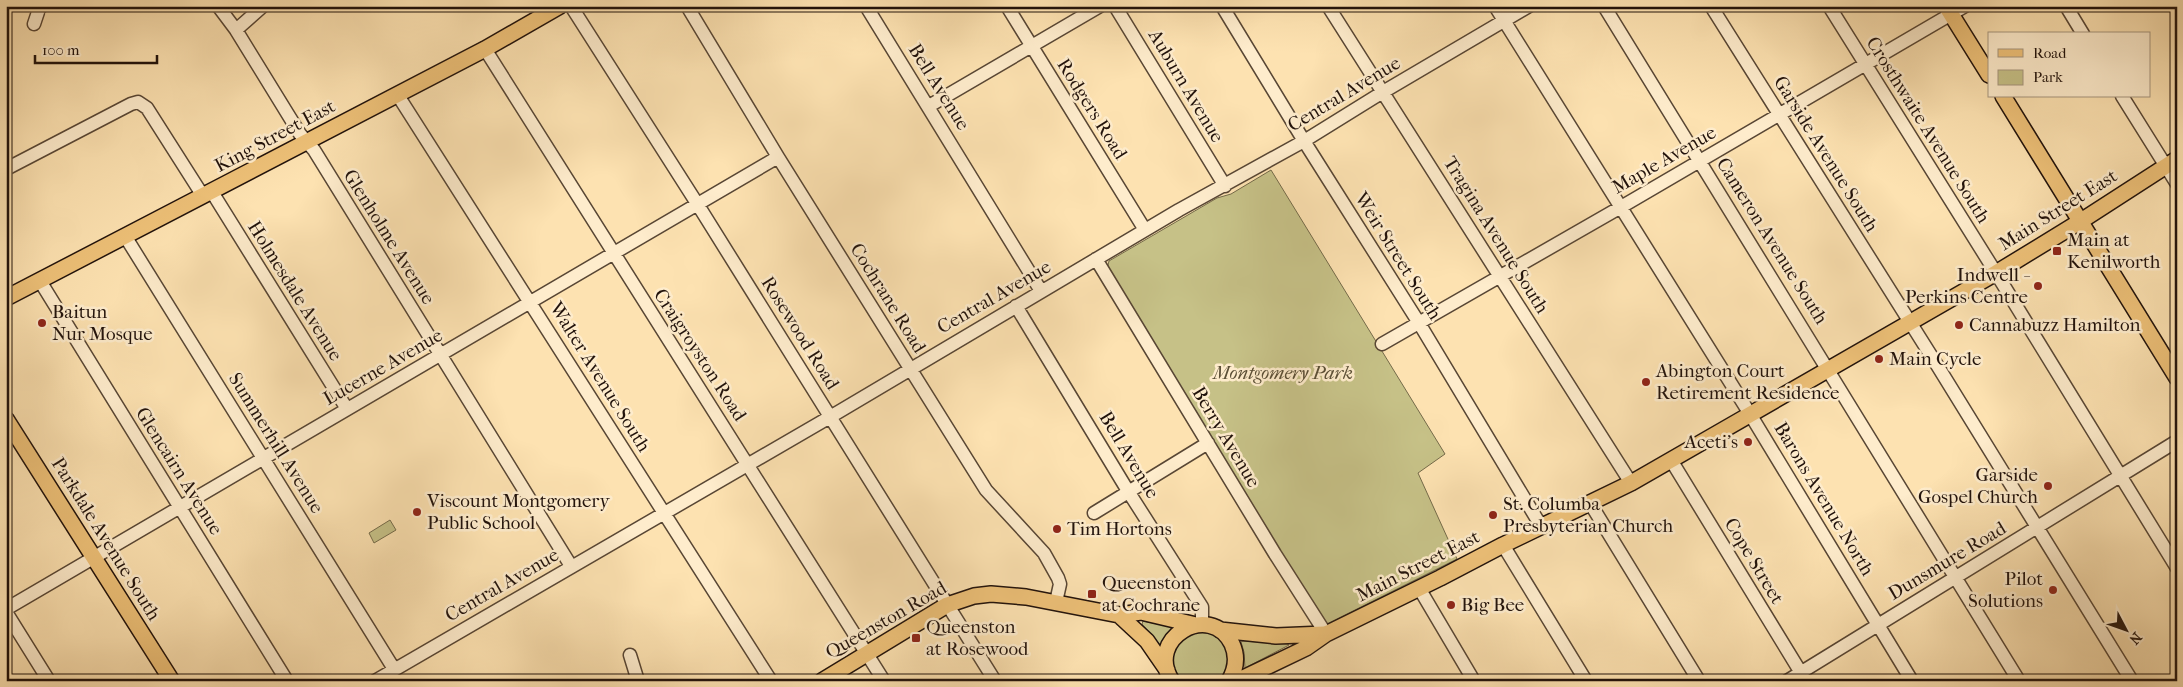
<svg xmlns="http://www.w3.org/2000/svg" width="2183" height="687" viewBox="0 0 2183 687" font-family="'IM FELL French Canon',serif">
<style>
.green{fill:#c6c187;stroke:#746a49}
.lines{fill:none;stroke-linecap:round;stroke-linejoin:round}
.minor-casing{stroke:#584634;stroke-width:15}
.major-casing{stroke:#21120b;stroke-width:18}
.minor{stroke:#feeccc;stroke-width:12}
.major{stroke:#eec178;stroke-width:15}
.poi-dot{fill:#8f2418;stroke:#feeccc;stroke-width:2}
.labels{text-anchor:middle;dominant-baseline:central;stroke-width:5;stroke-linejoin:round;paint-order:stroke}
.street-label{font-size:19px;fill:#21120b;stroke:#feeccc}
.poi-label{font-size:19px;fill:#21120b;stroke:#feeccc;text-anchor:start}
.park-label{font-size:19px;font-style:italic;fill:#5b4f36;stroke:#feeccc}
</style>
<rect width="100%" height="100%" fill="#fde2b1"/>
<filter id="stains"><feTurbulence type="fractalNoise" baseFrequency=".004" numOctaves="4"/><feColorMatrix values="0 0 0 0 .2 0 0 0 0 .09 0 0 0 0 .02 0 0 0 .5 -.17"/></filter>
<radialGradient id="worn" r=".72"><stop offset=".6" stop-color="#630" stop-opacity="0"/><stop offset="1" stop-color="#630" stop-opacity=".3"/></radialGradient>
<path class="green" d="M1271,170L1445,454L1418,473L1457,559L1325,625L1107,269L1109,261L1217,198L1231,194Z
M390,520L396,530L374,543L369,533Z
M1143,621L1172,627L1161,646L1142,624Z
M1207,631C1232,647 1234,652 1222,680L1181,681C1165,662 1174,651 1186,634Z
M1243,641L1287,644L1289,645L1245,668L1244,652L1241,642Z"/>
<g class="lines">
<g class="minor-casing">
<path id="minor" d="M218,6L236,30L300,134L314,150L571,566
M571,6L698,205L995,681
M687,6L778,157L986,490L1044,553L1058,578L1060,584L1056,602
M866,6L1041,291
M1007,6L1145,230
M1115,6L1225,186
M1222,6L1304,141L1419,323L1541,526
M1328,6L1631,483
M1495,6L1750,414L1912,681
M1604,6L2019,681
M1711,6L1937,365L2132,681
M1829,6L1996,273L2177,568
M2066,6L2083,34
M34,24L39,9L42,6
M236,30L263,6
M485,49L884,681
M397,94L771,681
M2122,96L2177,184
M929,106L1100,6
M6,169L131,104L138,102L147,108L203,196
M212,192L347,409
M125,236L394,669
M1096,259L1275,554L1326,634
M40,281L287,681
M1016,306L1128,491L1202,607V624
M1382,344L1621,207L1965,6
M1671,460L1806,681
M1590,503L1699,681
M1094,513L1208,443
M1503,545L1586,681
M1419,588L1474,681
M6,609L778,157
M6,612L49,681
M630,655L638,681
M375,681L830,417L1179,210L1304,141L1383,92L1529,6
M1787,681L2177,441"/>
</g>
<g class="major-casing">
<path id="major" d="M1946,6L1989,75
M2003,96L2177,378
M6,298L485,49L560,6
M6,419L172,681
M1119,615L1147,641L1167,670
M1220,630L1276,636L1324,634
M822,681L947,605L974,596L991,594L1026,597L1119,615L1141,612L1196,625
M1172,681C1144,639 1210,600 1232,644C1238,657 1236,669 1229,681
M1237,681L1306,648L1326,634L1440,578L1503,545L1631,483L1996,273L2081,221L2177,159"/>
</g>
<use href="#minor" class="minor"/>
<use href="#major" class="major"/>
</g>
<g class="poi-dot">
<rect x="2052" y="246" width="10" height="10" rx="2.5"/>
<circle cx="2038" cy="286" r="5"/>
<circle cx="42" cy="323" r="5"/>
<circle cx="1959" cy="325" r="5"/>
<circle cx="1879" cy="359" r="5"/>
<circle cx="1646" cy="382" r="5"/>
<circle cx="1748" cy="442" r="5"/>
<circle cx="2048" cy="486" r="5"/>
<circle cx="417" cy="512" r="5"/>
<circle cx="1493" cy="515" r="5"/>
<circle cx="1057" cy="529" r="5"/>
<circle cx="2053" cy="590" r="5"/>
<rect x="1087" y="589" width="10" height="10" rx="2.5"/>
<circle cx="1451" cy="605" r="5"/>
<rect x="911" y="633" width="10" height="10" rx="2.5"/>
</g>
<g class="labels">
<g class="street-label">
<text transform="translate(1186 86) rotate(59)">Auburn Avenue</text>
<text transform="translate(939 87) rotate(58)">Bell Avenue</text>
<text transform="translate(1344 94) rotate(-31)">Central Avenue</text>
<text transform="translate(1092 109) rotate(58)">Rodgers Road</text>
<text transform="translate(1928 130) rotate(58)">Crosthwaite Avenue South</text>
<text transform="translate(275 136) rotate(-28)">King Street East</text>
<text transform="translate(1826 154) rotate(58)">Garside Avenue South</text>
<text transform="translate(1664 160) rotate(-30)">Maple Avenue</text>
<text transform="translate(2058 210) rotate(-32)">Main Street East</text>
<text transform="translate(1496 235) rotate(58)">Tragina Avenue South</text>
<text transform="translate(389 237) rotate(58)">Glenholme Avenue</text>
<text transform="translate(1772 241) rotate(58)">Cameron Avenue South</text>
<text transform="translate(1398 256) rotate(58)">Weir Street South</text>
<text transform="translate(295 291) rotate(58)">Holmesdale Avenue</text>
<text transform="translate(994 297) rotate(-30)">Central Avenue</text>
<text transform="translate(888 298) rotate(58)">Cochrane Road</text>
<text transform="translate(800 333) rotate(58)">Rosewood Road</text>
<text transform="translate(700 355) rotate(57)">Craigroyston Road</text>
<text transform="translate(383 367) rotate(-30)">Lucerne Avenue</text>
<text transform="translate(600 377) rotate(58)">Walter Avenue South</text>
<text transform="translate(1226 437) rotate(59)">Berry Avenue</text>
<text transform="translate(276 443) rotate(58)">Summerhill Avenue</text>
<text transform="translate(1129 455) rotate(59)">Bell Avenue</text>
<text transform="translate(179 471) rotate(58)">Glencairn Avenue</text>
<text transform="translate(1824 499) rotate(59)">Barons Avenue North</text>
<text transform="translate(106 539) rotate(58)">Parkdale Avenue South</text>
<text transform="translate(1754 561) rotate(59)">Cope Street</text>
<text transform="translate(1947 561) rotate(-31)">Dunsmure Road</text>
<text transform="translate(1418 566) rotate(-27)">Main Street East</text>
<text transform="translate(502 585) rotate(-30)">Central Avenue</text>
<text transform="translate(886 620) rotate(-30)">Queenston Road</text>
</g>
<g class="poi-label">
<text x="2067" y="240">Main at<tspan x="2067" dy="22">Kenilworth</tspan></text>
<text x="2028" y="275" text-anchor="end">Indwell -<tspan x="2028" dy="22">Perkins Centre</tspan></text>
<text x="52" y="312">Baitun<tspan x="52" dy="22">Nur Mosque</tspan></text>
<text x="1969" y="325">Cannabuzz Hamilton</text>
<text x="1889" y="359">Main Cycle</text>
<text x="1656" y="371">Abington Court<tspan x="1656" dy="22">Retirement Residence</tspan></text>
<text x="1738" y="442" text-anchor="end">Aceti’s</text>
<text x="2038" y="475" text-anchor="end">Garside<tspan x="2038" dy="22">Gospel Church</tspan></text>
<text x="427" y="501">Viscount Montgomery<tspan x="427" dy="22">Public School</tspan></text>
<text x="1503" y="504">St. Columba<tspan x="1503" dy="22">Presbyterian Church</tspan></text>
<text x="1067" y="529">Tim Hortons</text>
<text x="2043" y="579" text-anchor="end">Pilot<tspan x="2043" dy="22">Solutions</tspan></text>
<text x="1102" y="583">Queenston<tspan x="1102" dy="22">at Cochrane</tspan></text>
<text x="1461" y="605">Big Bee</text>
<text x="926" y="627">Queenston<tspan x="926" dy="22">at Rosewood</tspan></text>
</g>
<g class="park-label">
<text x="1283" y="373">Montgomery Park</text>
</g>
</g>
<rect width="2183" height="687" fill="none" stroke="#fde2b1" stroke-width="25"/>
<rect x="8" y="8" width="2168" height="672" fill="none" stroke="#21120b" stroke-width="2.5"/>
<rect x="12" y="12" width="2158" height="662" fill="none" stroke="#21120b"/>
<rect x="1988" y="32" width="162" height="65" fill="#feeccc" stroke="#a6957f"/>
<rect x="1998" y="49" width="25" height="8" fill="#eec178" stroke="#a6957f"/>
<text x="2033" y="58" font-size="15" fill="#21120b">Road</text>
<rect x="1998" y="70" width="25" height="15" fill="#c6c187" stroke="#a6957f"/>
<text x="2033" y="82" font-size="15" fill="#21120b">Park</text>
<g transform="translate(2126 630) rotate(131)" stroke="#feeccc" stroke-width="4" paint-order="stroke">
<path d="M0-4L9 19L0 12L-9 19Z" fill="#21120b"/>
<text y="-8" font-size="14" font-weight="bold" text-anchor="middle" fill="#21120b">N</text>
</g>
<path d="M35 55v8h122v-8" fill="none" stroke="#21120b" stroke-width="2.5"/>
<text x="42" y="55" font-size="15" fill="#21120b" stroke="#feeccc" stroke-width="4" paint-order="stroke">100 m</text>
<rect width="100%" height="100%" filter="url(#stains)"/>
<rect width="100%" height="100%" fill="url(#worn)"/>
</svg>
